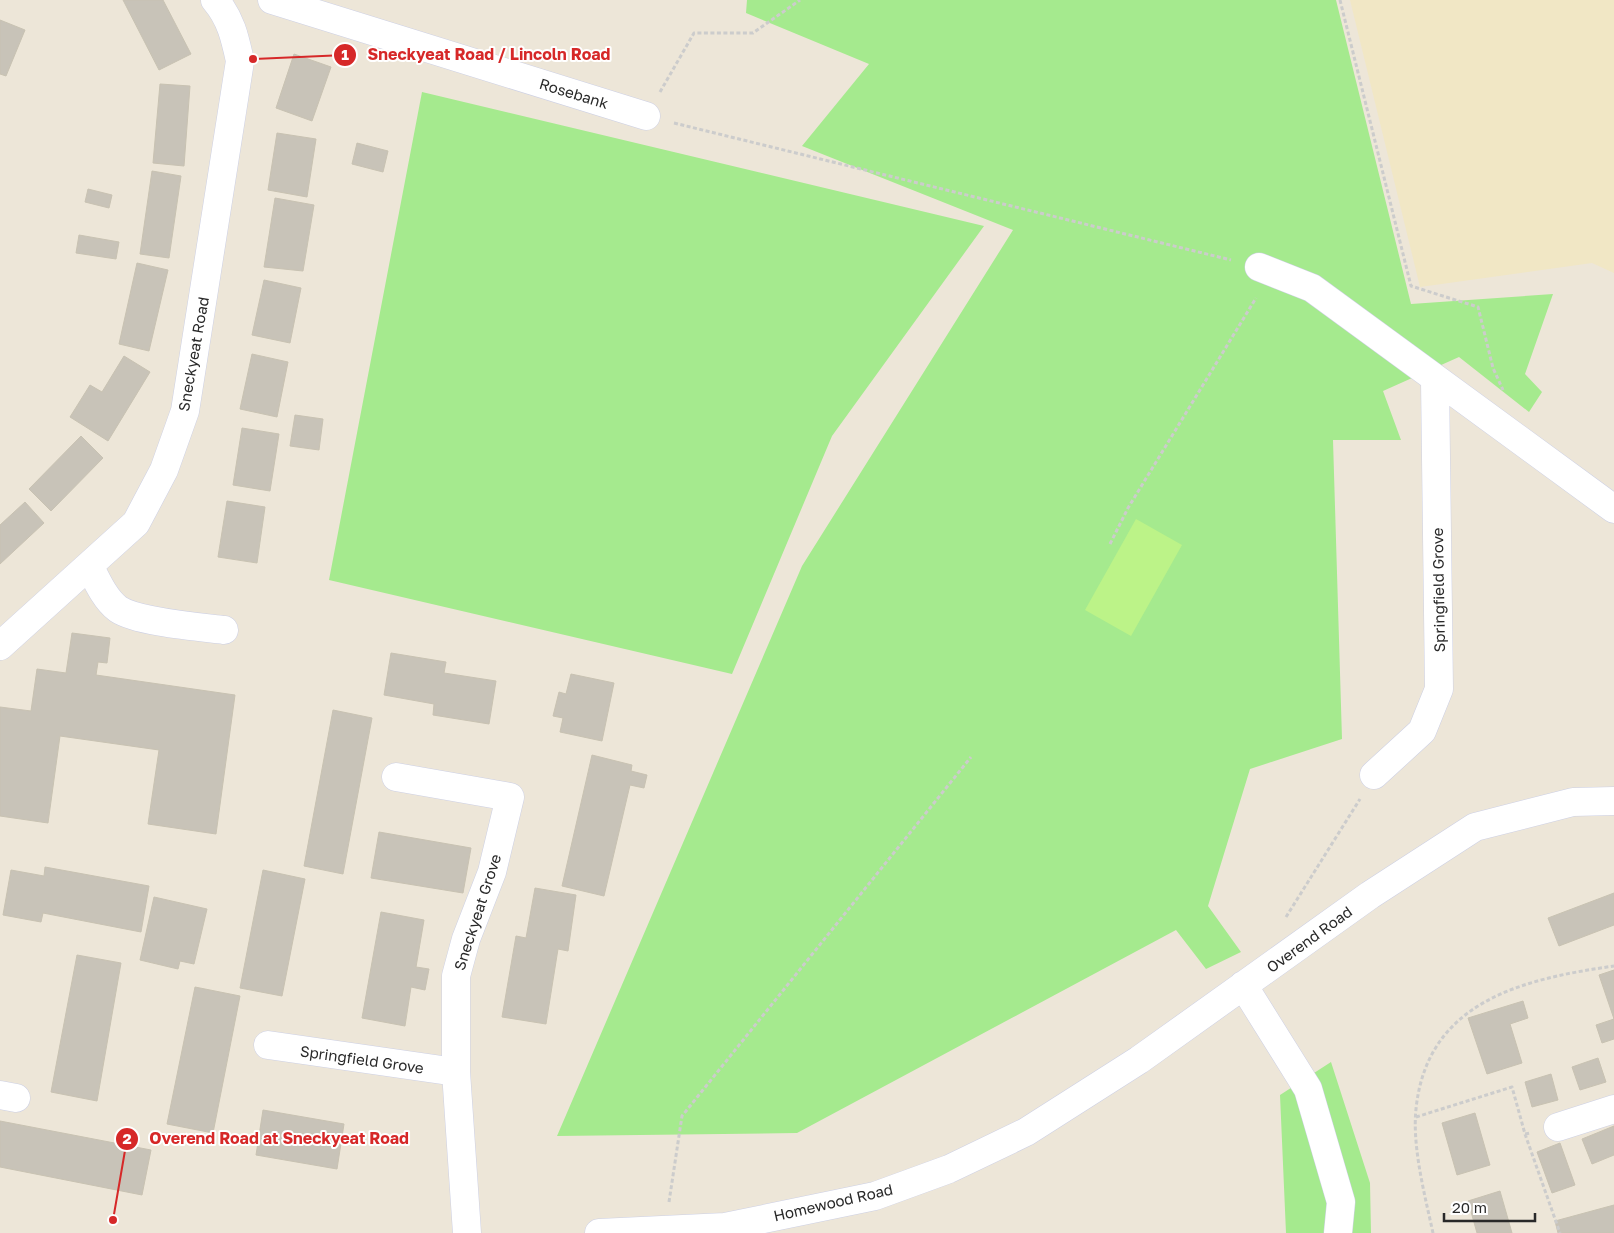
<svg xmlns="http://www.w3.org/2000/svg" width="1614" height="1233" viewBox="0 0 1614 1233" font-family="'Golos Text',sans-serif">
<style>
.education{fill:#f1e7c5}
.green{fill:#a5ea8e}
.pitch{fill:#bcf388}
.building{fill:#c8c3b8;stroke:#c8c2b2}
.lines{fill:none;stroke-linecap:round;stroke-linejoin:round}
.minor-casing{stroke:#cdd0e4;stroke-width:29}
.path{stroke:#ccc;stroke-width:3;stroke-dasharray:4 2.5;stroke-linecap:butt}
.minor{stroke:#fff;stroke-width:28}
.labels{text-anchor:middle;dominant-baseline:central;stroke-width:4;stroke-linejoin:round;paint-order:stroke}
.street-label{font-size:15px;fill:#292929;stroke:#fff}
.leader{fill:none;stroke:#d62828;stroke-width:2}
.callout-dot{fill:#d62828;stroke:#fff;stroke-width:2}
.mark-label{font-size:15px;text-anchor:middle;font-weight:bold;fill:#fff}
.callout-label{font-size:16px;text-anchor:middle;font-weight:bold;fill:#d62828;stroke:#fff;stroke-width:4;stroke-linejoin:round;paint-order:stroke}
</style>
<rect width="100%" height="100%" fill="#ede6d8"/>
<path class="education" d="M1350,0H1614V273L1592,263L1420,287Z"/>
<path class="green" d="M747,0H1336L1411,304L1553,294L1525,374L1542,392L1529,412L1459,357L1383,391L1401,440H1333L1342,739L1250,769L1208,906L1241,952L1206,969L1176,930L797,1133L557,1136L802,566L1013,230L802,146L869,64L746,13Z
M422,92L984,226L832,436L732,674L329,580Z
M1331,1062L1370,1183L1371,1233H1286L1280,1095Z"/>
<path class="pitch" d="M1136,519L1182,545L1131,636L1085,610Z"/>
<path class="building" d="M123,0H163L191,54L159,70Z
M0,20L25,30L6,76L0,74Z
M294,54L331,67L312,121L276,108Z
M160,84L190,86L184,166L153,163Z
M277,133L316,139L307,197L268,190Z
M357,143L388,151L383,172L352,164Z
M152,171L181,176L169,258L140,254Z
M88,189L112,195L109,208L85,202Z
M275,198L314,205L303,271L264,267Z
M79,235L119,242L116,259L76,253Z
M137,263L168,270L149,351L119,344Z
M264,280L301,288L290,343L252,335Z
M252,354L288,362L277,417L240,409Z
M124,356L150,372L108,441L70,417L90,385L102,392Z
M295,415L323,419L319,450L290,446Z
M242,428L279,434L270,491L233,485Z
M81,436L103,458L51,511L29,489Z
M227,501L265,507L257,563L218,557Z
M25,502L44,523L0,564V525Z
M72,633L110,638L107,663L98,662L96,675L235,695L216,834L148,824L159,750L60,736L48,823L0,816V707L31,711L37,669L66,673Z
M391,653L446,662L444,673L496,681L489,724L433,715L434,704L384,695Z
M571,674L614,683L602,741L560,732L563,718L553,716L559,692L566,694Z
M333,710L372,718L343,874L304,866Z
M592,755L632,765L631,771L647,775L644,788L630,785L604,896L562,886Z
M379,832L471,848L463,893L371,878Z
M45,867L149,886L141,932L43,913L41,922L3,915L11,870L44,876Z
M263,870L305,879L282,996L240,988Z
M535,888L576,895L568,951L558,949L546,1024L502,1017L516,936L526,938Z
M1614,893V925L1559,946L1548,918Z
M154,897L207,909L194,964L180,961L178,969L140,960Z
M381,912L424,920L416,967L429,969L425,990L411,987L405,1026L362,1018Z
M77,955L121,963L97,1101L51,1092Z
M1614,970V1039L1602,1043L1596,1025L1614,1019L1599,975Z
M195,987L240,996L213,1133L167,1124Z
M1523,1001L1528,1018L1510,1024L1522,1063L1487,1074L1468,1018Z
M1598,1058L1606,1082L1580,1090L1572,1067Z
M1551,1074L1558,1100L1532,1107L1525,1082Z
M263,1110L344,1124L337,1169L256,1155Z
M1475,1113L1490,1165L1457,1175L1442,1123Z
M0,1121L151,1150L142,1195L0,1167Z
M1614,1126V1155L1592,1164L1582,1139Z
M1560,1143L1575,1185L1552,1193L1537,1152Z
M1500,1191L1512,1233H1477L1468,1201Z
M1614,1205V1233H1558L1555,1221Z"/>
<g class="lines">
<g class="minor-casing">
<path id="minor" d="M272,0L646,116
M1259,267L1312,288L1614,509
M90,567C97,581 105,599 118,609C137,622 199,627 224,630
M0,646L136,523L164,470L185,411L240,61C235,38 231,19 215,0
M1374,775L1422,731L1439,689L1435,380
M396,777L510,797L492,872L466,939L456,976V1072L467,1233
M1243,985L1308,1089L1341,1202L1338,1233
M268,1045L456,1072
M0,1095L16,1098
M1558,1127L1614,1109
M599,1233L725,1227L875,1196L949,1169L1026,1132L1139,1060L1370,895L1475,827L1573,802L1614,801"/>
</g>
<path class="path" d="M1340,0L1411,286L1478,307L1493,368L1503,390
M660,92L694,33H753L800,0
M674,123L1231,260
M1110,544L1128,508L1256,298
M1286,917L1360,799
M1416,1117L1512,1087L1525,1134L1530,1133
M1525,1134L1560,1233
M669,1202L682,1116L971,757
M1433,1233C1425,1196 1412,1147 1416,1109C1427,1001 1523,979 1614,966"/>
<use href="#minor" class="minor"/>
</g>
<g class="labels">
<g class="street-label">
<text transform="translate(574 93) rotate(17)">Rosebank</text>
<text transform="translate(193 354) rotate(-80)">Sneckyeat Road</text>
<text transform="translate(1438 590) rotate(-91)">Springfield Grove</text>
<text transform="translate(477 912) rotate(-72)">Sneckyeat Grove</text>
<text transform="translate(1309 939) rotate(-36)">Overend Road</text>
<text transform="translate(362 1059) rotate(8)">Springfield Grove</text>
<text transform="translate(833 1202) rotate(-13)">Homewood Road</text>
</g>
</g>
<path class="leader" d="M253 59L345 55M113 1220L127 1139"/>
<g class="callout-dot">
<circle cx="253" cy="59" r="5"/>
<circle cx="113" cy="1220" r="5"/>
<circle cx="345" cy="55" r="12"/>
<circle cx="127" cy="1139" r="12"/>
</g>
<g class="mark-label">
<text x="345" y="60">1</text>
<text x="127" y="1144">2</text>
</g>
<g class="callout-label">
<text x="489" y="60">Sneckyeat Road / Lincoln Road</text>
<text x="279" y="1144">Overend Road at Sneckyeat Road</text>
</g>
<path d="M1444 1213v8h91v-8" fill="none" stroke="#292929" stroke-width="2.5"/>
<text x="1452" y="1213" font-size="15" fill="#292929" stroke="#ffffff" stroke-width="4" paint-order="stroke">20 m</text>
</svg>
